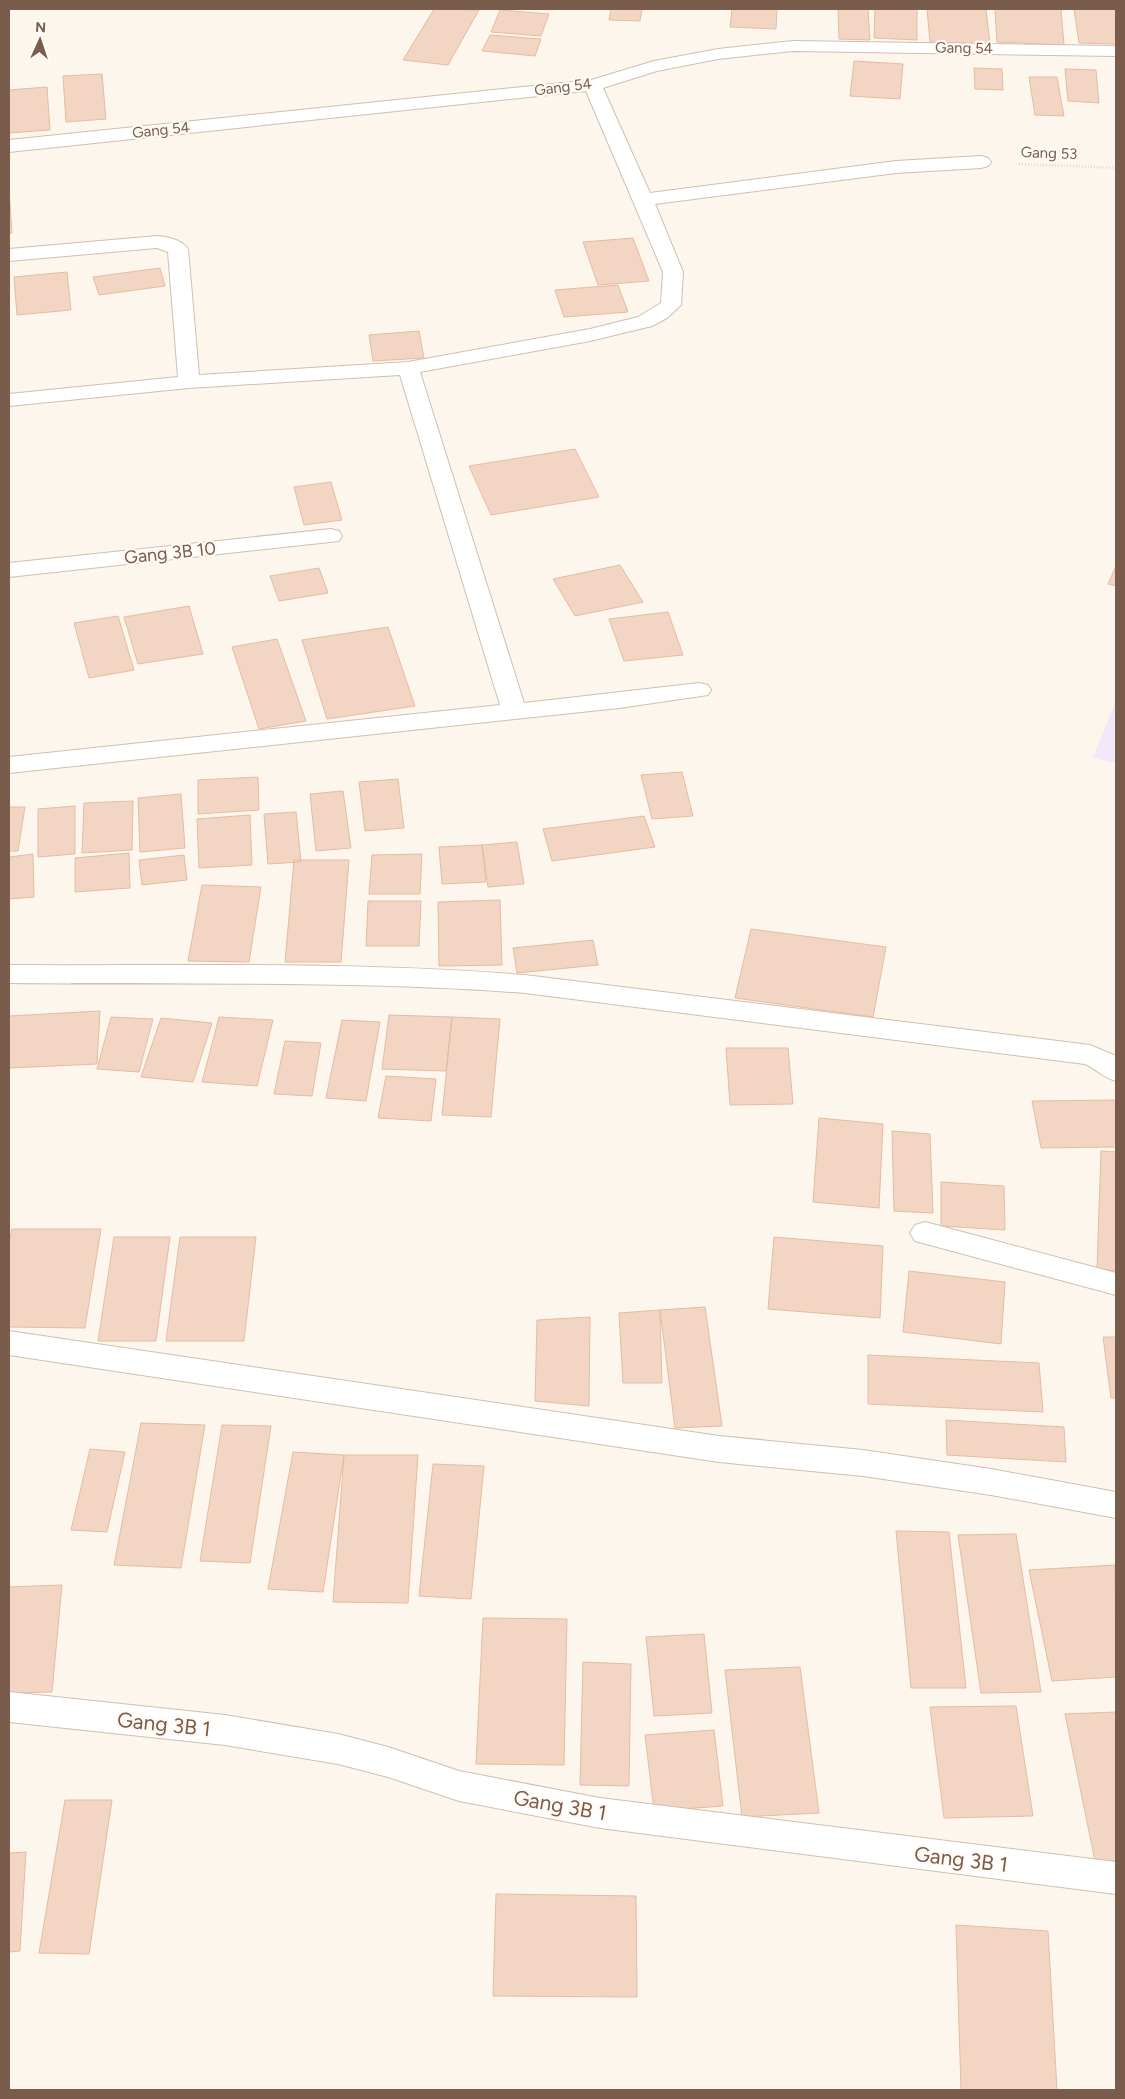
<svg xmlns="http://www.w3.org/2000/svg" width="1125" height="2099" viewBox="0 0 1125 2099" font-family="Figtree,sans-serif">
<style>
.education{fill:#f3e8fa}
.building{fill:#f3d5c3;stroke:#e6bba3}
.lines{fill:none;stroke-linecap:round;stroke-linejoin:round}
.street-casing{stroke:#d1beb0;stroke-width:2}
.path{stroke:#d9b8a5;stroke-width:2.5;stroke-dasharray:0.5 2.5;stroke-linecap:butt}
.street{fill:#fff;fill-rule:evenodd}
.labels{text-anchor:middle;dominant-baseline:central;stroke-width:4.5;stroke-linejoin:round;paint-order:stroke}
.far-street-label{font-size:15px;fill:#7a5c4d;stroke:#fffaf3}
.street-label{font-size:18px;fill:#7a5c4d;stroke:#fffaf3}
.near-street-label{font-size:21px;fill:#7a5c4d;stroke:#fffaf3}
</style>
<rect width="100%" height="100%" fill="#fdf6ec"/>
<path class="education" d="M1116,700V763L1093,758Z"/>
<path class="building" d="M434,9L479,10L448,65L403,60Z
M611,9H642L640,21L609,20Z
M732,9H777L776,29L730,27Z
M838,9H868L870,40L839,39Z
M875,9H917V40L874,38Z
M927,9H986L990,44L930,42Z
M995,9H1061L1064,45L997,42Z
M1074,9H1116V44L1079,43Z
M500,10L549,14L541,36L491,32Z
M490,35L541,39L535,56L482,51Z
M854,61L903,64L900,99L850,96Z
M974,68L1002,69L1003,90L975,89Z
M1065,69L1096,70L1099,103L1068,101Z
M102,74L106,119L66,122L63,76Z
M1029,77H1057L1064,116L1035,115Z
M47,87L50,130L9,133V90Z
M9,189L12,233H9Z
M633,238L649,281L598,285L583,242Z
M160,268L165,286L99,295L93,277Z
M67,272L71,310L17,315L14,277Z
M618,285L628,312L564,317L555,290Z
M419,331L424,358L373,361L369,335Z
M575,449L599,497L491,515L469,466Z
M331,482L342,520L304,525L294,487Z
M620,565L643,602L575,616L553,579Z
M1116,566V586L1108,584Z
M319,568L328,593L279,601L270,576Z
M189,606L203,654L138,664L124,617Z
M668,612L683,655L624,661L609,619Z
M118,616L134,670L89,678L74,623Z
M388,627L415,706L327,719L302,640Z
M277,639L306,721L259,729L232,647Z
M682,772L693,816L652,819L641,775Z
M258,777L259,810L198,814V780Z
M398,779L404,828L365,831L359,782Z
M343,791L351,848L316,851L310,794Z
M181,794L185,848L140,852L138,798Z
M133,801L132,850L82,853L84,803Z
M75,806V854L38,857V809Z
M9,807H25L18,851H9Z
M296,812L301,862L268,864L264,814Z
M250,815L252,865L199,868L197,819Z
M644,816L655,847L552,861L543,829Z
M517,842L524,884L488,887L482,845Z
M482,845L486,882L442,884L439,847Z
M129,853L130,888L75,892V858Z
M33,854L34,897L9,899V857Z
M422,854L420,894H369L372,855Z
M184,855L187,880L142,885L139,860Z
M294,860H349L341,962H285Z
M202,885L261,887L249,962L188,961Z
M500,900L502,965L439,966L438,902Z
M368,901H421L419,946H366Z
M751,929L886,947L873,1017L735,998Z
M593,940L598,965L517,973L513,948Z
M100,1011L97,1064L9,1068V1016Z
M389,1015L452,1017L446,1071L382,1069Z
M111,1017L153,1019L139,1072L97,1069Z
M219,1017L273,1020L257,1086L202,1082Z
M452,1017L500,1019L491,1117L442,1115Z
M161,1018L212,1023L193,1082L141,1077Z
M342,1020L380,1022L366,1101L326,1098Z
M285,1041L321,1043L312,1096L274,1094Z
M726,1048H788L793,1104L730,1105Z
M386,1076L436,1079L431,1121L378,1118Z
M1116,1100V1147L1041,1148L1032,1101Z
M819,1118L883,1124L879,1208L813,1202Z
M892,1131L930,1134L933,1213L894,1211Z
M1101,1151L1116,1152V1271L1097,1269Z
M941,1182L1004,1186L1005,1230L941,1226Z
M12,1229H101L85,1328L9,1327V1243Z
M114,1237H170L156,1341H98Z
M180,1237H256L244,1341H166Z
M774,1237L883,1246L880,1318L768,1309Z
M909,1271L1005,1282L1001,1344L903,1332Z
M705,1307L722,1426L675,1428L660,1310Z
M660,1310L662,1383H623L619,1313Z
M590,1317L589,1406L535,1401L537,1320Z
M1103,1337H1116V1398H1111Z
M868,1355L1039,1363L1043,1412L868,1404Z
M946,1420L1064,1427L1066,1462L947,1455Z
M141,1423L205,1425L181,1568L114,1565Z
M222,1425L271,1426L250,1563L200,1561Z
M90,1449L125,1452L107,1532L71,1530Z
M293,1452L344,1455L323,1592L268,1589Z
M344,1455H418L408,1603L333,1602Z
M433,1464L484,1466L471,1599L419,1596Z
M896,1531L949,1532L966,1688H911Z
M1016,1534L1041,1692L981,1693L958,1535Z
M1115,1565L1116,1677L1052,1681L1029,1570Z
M62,1585L52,1692L9,1693V1587Z
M483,1618L567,1619L564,1765L476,1764Z
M704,1634L712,1713L654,1716L646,1637Z
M583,1662L631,1664L629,1786L580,1785Z
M800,1667L819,1813L742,1817L725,1670Z
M1016,1706L1033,1816L944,1818L930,1707Z
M1116,1712V1861H1095L1065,1714Z
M714,1730L723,1806L654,1811L645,1735Z
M65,1800H112L89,1954L39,1953Z
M26,1852L20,1951L9,1952V1853Z
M496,1894L636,1896L637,1997L493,1996Z
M956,1925L1048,1931L1057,2090H961Z"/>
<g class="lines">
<g class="street-casing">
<path id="street" d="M793,41L1116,46V56L793,51L718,59L657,71L603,88L650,193L896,161L981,156L988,158L991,162L988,166L981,168L896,173L655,204L683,272L681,305L667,318L652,326L590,341L420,372L524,703L699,683L708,685L711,690L708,695L619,708L9,773V757L500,705L400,375L189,388L9,406V394L178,377L168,252L157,248L9,261V249L157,236C168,237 181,239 188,249L199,375L408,362L590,329L638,317L661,303L663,272L586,91L9,152V140L591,80L654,61L718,49Z
M331,529L339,531L342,536L339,541L9,577V563Z
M9,965C181,966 354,961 525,975L1090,1045L1116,1056V1081C1104,1078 1096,1069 1085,1064L525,993C354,980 181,985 9,983Z
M925,1222L1116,1273V1295L915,1241L910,1233L915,1225Z
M9,1331L719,1436L863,1450L991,1469L1116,1492V1518L991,1495L863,1476L719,1462L9,1355Z
M9,1692L225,1715L338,1734L388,1747L459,1771L600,1798L1116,1862V1894L600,1828L459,1801L388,1777L338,1764L225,1745L9,1722Z"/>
</g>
<path class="path" d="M1019,164L1116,168"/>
<use href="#street" class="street"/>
</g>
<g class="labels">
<g class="far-street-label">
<text transform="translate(964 48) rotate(1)">Gang 54</text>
<text transform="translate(563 87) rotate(-7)">Gang 54</text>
<text transform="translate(161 130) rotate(-6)">Gang 54</text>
<text transform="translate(1049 153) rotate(2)">Gang 53</text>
</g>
<g class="street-label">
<text transform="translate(170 553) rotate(-6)">Gang 3B 10</text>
</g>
<g class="near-street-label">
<text transform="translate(164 1724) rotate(6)">Gang 3B 1</text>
<text transform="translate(560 1805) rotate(10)">Gang 3B 1</text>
<text transform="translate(961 1859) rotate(7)">Gang 3B 1</text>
</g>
</g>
<rect width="1125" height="2099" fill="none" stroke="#7a5c4d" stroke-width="20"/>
<g transform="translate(40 40) rotate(3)" stroke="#fffaf3" stroke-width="4" paint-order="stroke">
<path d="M0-4L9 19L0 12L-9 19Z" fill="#7a5c4d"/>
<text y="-8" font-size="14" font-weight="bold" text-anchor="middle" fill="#7a5c4d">N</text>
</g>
</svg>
